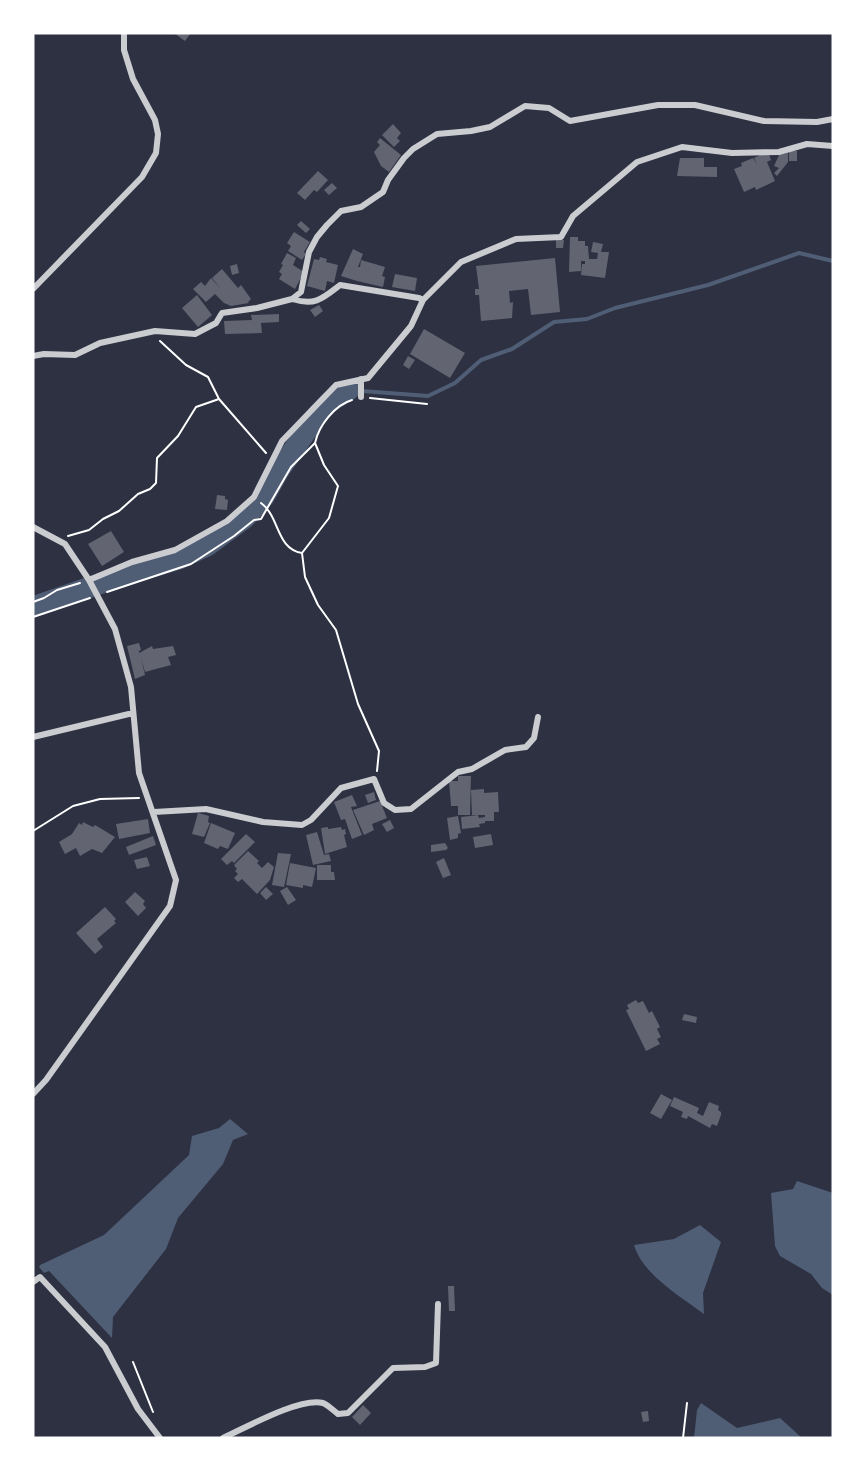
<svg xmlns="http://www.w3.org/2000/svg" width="866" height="1471" viewBox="0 0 866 1471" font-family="'Exo 2',sans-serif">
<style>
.water{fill:#4f5d75}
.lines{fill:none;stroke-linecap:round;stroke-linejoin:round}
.stream{stroke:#4f5d75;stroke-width:4}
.river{stroke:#4f5d75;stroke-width:21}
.building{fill:#626471}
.path{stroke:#fff;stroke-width:2}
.minor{stroke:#caccd0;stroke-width:6}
</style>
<rect width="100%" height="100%" fill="#2d3142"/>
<path class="water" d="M230,1119L248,1134L233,1140L223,1164L178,1218L166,1249L113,1317L112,1338L49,1271L44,1273L39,1267L40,1265L104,1235L189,1155L192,1136L219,1128Z
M797,1181L833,1193V1295L822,1288L811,1274L780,1256L775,1246L771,1193L793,1189Z
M700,1225L721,1242L703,1293L704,1314C681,1297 642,1274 634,1245L674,1239Z
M701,1403L737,1428L780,1418L802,1438H694L697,1410Z"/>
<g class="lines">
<path class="stream" d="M349,390L428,396L455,383L481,360L512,349L554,322L587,319L615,308L708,285L799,253L833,261"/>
<path class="river" d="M33,607L119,577L179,559L207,546L245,518L264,497L278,472L319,413L331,401L349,390"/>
</g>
<path class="building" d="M174,33H191L185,41Z
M393,124L401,133L397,138L400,141L394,147L382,135Z
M380,138L401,155L389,172L381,166L374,152L380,145L377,142Z
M768,151L771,160L767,162L775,181L756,190L755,187L744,192L734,169L742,166L741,163L753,158L757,164L754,158Z
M789,151H797V161H789Z
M788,153V162L777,176L774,173L779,168L774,166L779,155Z
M680,158H704V167H717V177L677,176Z
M318,171L328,180L317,192L314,190L305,200L297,193Z
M332,183L337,188L329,195L324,190Z
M301,221L310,229L306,233L297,225Z
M294,232L310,242L304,252L306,254L302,260L288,251L291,246L287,243Z
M570,237H578V241H585V246H588L589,259H597L598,253L591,252L593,242L603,244L601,252H609L605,278L581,275L582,264H585V261H581V271L569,272Z
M556,240H564L563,248H556Z
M353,249L363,254L358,267H360L361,260L385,267L382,276L385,277L383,287L357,281L341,276Z
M287,253L296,258L293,265L304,272L295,289L279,279L282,274L279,272L283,265L281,264Z
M320,257L327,259L326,262L338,265L334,283L327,281L325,291L307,286L314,259L319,260Z
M555,258L560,312L531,315L528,289L509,291L510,303L513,302L512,318L481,321L479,295H475V289H479L476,266Z
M237,264L239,273L232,275L230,266Z
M222,269L238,288L241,285L251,299L248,302L249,303L231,306L224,303L215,294L206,302L193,289L201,282L205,286L211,278L221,289L212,278Z
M395,274L417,278L415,291L392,287Z
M197,295L212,315L198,327L182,308Z
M319,305L323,311L315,317L310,310Z
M279,314V322L261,323L262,333L225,334L224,321L252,320L251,315Z
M424,329L465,353L450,378L410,354Z
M408,356L415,360L409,369L403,365Z
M217,495L225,496V499L228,500L227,510L215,509Z
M111,531L124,552L102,566L88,544Z
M139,643L141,650L139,651V653L152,646L153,649L173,646L176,655L168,657L171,665L145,672L141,658L145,675L135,679L127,646Z
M458,776H471L470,815H458V806H451L449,781H458Z
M484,789V793L498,792L499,812H494V821H485V823L479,824L480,827L462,829L461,817L478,815L479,818L485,817V815H472L471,790Z
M374,792L376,800L368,803L365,795Z
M352,795L357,806L351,807L362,835L352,839L345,819L341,820L334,802Z
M380,801L387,818L372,824L374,830L364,835L353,810Z
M198,813L209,816L208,822L210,823L204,837L192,834Z
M458,816L461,833L458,834V838L450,840L447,818Z
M148,819L150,833L119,839L116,824Z
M390,820L394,828L387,832L382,824Z
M83,822L93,827L95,825L115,837L102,853L92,849L80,856L76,848L65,854L59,842L72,834L79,823L82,825Z
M211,823L235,833L228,849L220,846L218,849L204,843Z
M328,827V829L341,827L342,830L345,829L346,834L344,835L347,847L325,854L321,828Z
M317,832L324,855L329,854L331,861L313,865L306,835Z
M246,834L255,842L234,863L232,861L227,865L221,859Z
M491,834L493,845L475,848L473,837Z
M153,836L156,845L129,855L126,847Z
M445,843L448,848L446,850L431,852V845Z
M248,851L259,861L257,863L262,868L268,862L274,867L270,880L257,894L242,879L238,882L234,878L238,874L235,871L237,869L234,865Z
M278,853L291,854L284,887L272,885Z
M147,857L150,866L137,869L134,860Z
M444,858L451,875L443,878L436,862Z
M290,863L316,868L312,887L303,885V888L286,885Z
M317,865H331V872H334L335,880H317Z
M266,887L273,894L266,900L260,893Z
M287,887L296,900L288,905L280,891Z
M135,892L145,901L143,904L146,908L138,916L125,902Z
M105,907L116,919L114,921L116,923L97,939L103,947L95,954L76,933Z
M636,1000L638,1003L643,1001L649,1013L652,1011L660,1027L657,1029L661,1037L657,1039L660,1044L646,1051L626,1010L629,1009L627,1005Z
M684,1014L697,1017L696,1023L682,1020Z
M661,1094L672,1100L661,1119L650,1113Z
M674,1097L699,1108L697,1113L703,1116L709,1102L719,1106L718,1110L721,1112V1115L717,1126L712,1124L710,1128L688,1116L687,1119L681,1117L683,1112L670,1106Z
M448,1286H454L455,1311H449Z
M363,1405L371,1413L360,1425L352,1417Z
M648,1411L649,1421L643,1422L641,1412Z"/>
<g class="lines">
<path class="path" d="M160,341L186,365L208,377L219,399L266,453
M370,398L427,404
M352,400C335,405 319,425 315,443L324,465L338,486L329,518L302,553L305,577L318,605L336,630L358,704L379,751L377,771
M261,503C280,517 276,549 302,553
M68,536L89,530L103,519L119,511L138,494L150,489L156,483L157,458L178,436L196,407L219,399
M107,592L191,564L234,536L254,520L261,519L291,467L315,443
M33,602L44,598L57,590L80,583
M33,617L90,598
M33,831L73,806L100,799L139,798
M133,1362L153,1412
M683,1438L687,1403"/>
<path class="minor" d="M33,289L142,177L156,153L158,134L155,120L133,79L124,50V33
M292,299C315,306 322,299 340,285L419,298L423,300
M33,356L44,354L75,355L100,343L155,331L195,334L216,323L222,313L257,308L292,299L301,292L309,252L317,237L327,225L341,211L361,207L383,192L388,180L404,158L413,149L437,134L471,131L490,127L525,106L549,108L570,121L658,105H695L764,121L817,122L833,119
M361,397V379
M33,527L65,544L89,580L115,629L131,687L139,773L176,880L170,906L46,1080L33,1094
M89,580L132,562L175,550L227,521L254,497L282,441L336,385L368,378L411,326L423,300L461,262L516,239L561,237L573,216L637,162L682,147L732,153L779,152L807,144L833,146
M33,737L133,713
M154,812L206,809L263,822L302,825L311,820L341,788L374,779L384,803L395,810L411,809L458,772L472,769L505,750L526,747L534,738L538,717
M33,1282L40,1277L105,1347L138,1409L160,1438
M223,1438C245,1428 300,1397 323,1403C328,1405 334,1411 338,1414L348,1413L393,1368L425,1367L436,1363L438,1304"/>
</g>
<rect width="866" height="1471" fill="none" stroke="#ffffff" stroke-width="69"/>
</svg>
